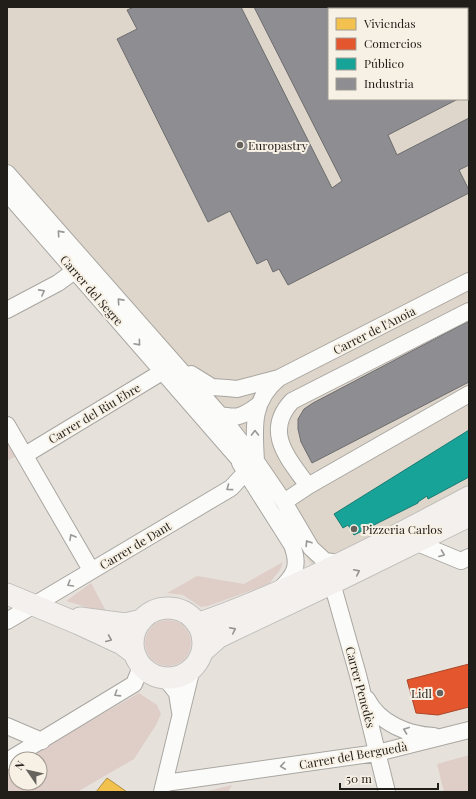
<svg xmlns="http://www.w3.org/2000/svg" width="476" height="799" viewBox="0 0 476 799" font-family="'Playfair Display',serif">
<style>
.built{fill:#ded6ca;fill-rule:evenodd}
.green{fill:#dfcdc8}
.homes{fill:#f2c14e;stroke:#b3903e}
.shops{fill:#e4572e;stroke:#aa4628}
.public{fill:#17a398;stroke:#1a7b72}
.industry{fill:#8d8d92;stroke:#6d6c6e}
.lines{fill:none;stroke-linecap:round;stroke-linejoin:round}
.minor-casing{stroke:#a9a6a1;stroke-width:18}
.major-casing{stroke:#c1bfbc;stroke-width:23}
.minor{stroke:#fbfbfa;stroke-width:16}
.major{stroke:#f4f0ee;stroke-width:21}
.oneway{stroke:#999895}
.oneway2{stroke:#95928f}
.poi-dot{fill:#66635e;stroke:#f7f0e4;stroke-width:1.5}
.labels{text-anchor:middle;dominant-baseline:central;stroke-width:4;stroke-linejoin:round;paint-order:stroke}
.poi-label{font-size:12px;fill:#211e1a;stroke:#f7f0e4;text-anchor:start}
.street-label{font-size:12px;fill:#211e1a;stroke:#f7f0e4}
</style>
<rect width="100%" height="100%" fill="#e6e2db"/>
<path class="built" d="M7,7H469V490L313,567L208,409L7,182ZM329,9H467V99H329Z"/>
<path class="green" d="M7,436L18,455L7,461Z
M283,562L280,570L269,584L208,606L201,607L183,595L167,593L197,576L244,584Z
M91,583L107,613L66,601Z
M145 643a23 23 0 1 1 46 0a23 23 0 1 1-46 0Z
M139,693L157,705L161,714L156,725L134,759L77,792H7V769L16,763V783H40V759H24Z
M469,755V792H444L437,764Z
M232,785L228,792H204Z"/>
<path class="homes" d="M107,778L127,792H96Z"/>
<path class="shops" d="M469,664V707L438,715L416,713L407,680Z"/>
<path class="public" d="M469,430V477L428,499L427,496L418,502V503L354,535L348,525L343,528L334,514Z"/>
<path class="industry" d="M134,7H241L332,188L342,181L254,7H437L438,9H329V99H458L388,135L397,155L469,118V165L459,170L469,190V193L288,285L279,269L273,272L267,259L257,264L230,211L208,222L117,39L137,29L127,10Z
M467,68L469,72V94L467,95Z
M469,321V382L312,463L301,442L298,429V419L304,409L313,403Z"/>
<g class="lines">
<g class="minor-casing">
<path id="minor" d="M7,173L220,415L256,461L284,502L311,548L325,561L339,563
M7,193L237,457
M7,310L58,283L84,264
M191,374L212,387L227,388L237,389L279,378L469,281
M215,414C236,418 239,419 257,406
M7,425L91,570
M25,455L162,372
M240,463L292,545C300,566 295,575 279,590
M308,486C288,458 263,432 292,401L469,311
M284,502L308,486L469,394
M415,542L461,561L469,557
M332,583L358,675L387,792
M7,621L231,488L256,461C254,427 251,401 279,378
M165,678L177,693L180,712
M367,699C379,723 408,735 434,736
M7,726L42,741
M7,761L134,684L141,667
M165,783L377,753L469,730
M162,792L192,668"/>
</g>
<g class="major-casing">
<path id="major" d="M7,594L79,624L122,644L134,653
M133 643a35 35 0 1 1 70 0a35 35 0 1 1-70 0Z
M80,618L125,624L142,620
M197,624C291,591 381,544 469,497
M202,652L219,637L345,577L469,516"/>
</g>
<use href="#minor" class="minor"/>
<use href="#major" class="major"/>
</g>
<defs><path id="oneway-chevron" d="M-2-3.5L2.5 0L-2 3.5" fill="none" stroke-width="1.6" stroke-linecap="round" stroke-linejoin="round"/></defs>
<g class="oneway">
<use href="#oneway-chevron" transform="translate(60 233) rotate(-132)"/>
<use href="#oneway-chevron" transform="translate(42 292) rotate(-28)"/>
<use href="#oneway-chevron" transform="translate(120 301) rotate(-132)"/>
<use href="#oneway-chevron" transform="translate(138 343) rotate(49)"/>
<use href="#oneway-chevron" transform="translate(255 433) rotate(-91)"/>
<use href="#oneway-chevron" transform="translate(229 488) rotate(144)"/>
<use href="#oneway-chevron" transform="translate(72 537) rotate(-120)"/>
<use href="#oneway-chevron" transform="translate(308 543) rotate(-122)"/>
<use href="#oneway-chevron" transform="translate(442 554) rotate(21)"/>
<use href="#oneway-chevron" transform="translate(70 584) rotate(149)"/>
<use href="#oneway-chevron" transform="translate(117 694) rotate(148)"/>
<use href="#oneway-chevron" transform="translate(406 730) rotate(-160)"/>
<use href="#oneway-chevron" transform="translate(283 766) rotate(172)"/>
</g>
<g class="oneway2">
<use href="#oneway-chevron" transform="translate(357 572) rotate(-26)"/>
<use href="#oneway-chevron" transform="translate(233 630) rotate(-26)"/>
<use href="#oneway-chevron" transform="translate(109 639) rotate(23)"/>
</g>
<g class="poi-dot">
<circle cx="240" cy="145" r="4"/>
<circle cx="354" cy="529" r="4"/>
<circle cx="440" cy="693" r="4"/>
</g>
<g class="labels">
<g class="poi-label">
<text x="248" y="145">Europastry</text>
<text x="362" y="529">Pizzeria Carlos</text>
<text x="432" y="693" text-anchor="end">Lidl</text>
</g>
<g class="street-label">
<text transform="translate(92 290) rotate(49)">Carrer del Segre</text>
<text transform="translate(374 330) rotate(-27)">Carrer de l'Anoia</text>
<text transform="translate(94 413) rotate(-31)">Carrer del Riu Ebre</text>
<text transform="translate(135 545) rotate(-31)">Carrer de Dant</text>
<text transform="translate(361 687) rotate(75)">Carrer Penedès</text>
<text transform="translate(353 755) rotate(-10)">Carrer del Berguedà</text>
</g>
</g>
<rect width="476" height="799" fill="none" stroke="#211e1a" stroke-width="16"/>
<rect x="328" y="8" width="140" height="92" fill="#f7f0e4" stroke="#a19c93"/>
<rect x="336" y="18" width="20" height="12" fill="#f2c14e" stroke="#a19c93"/>
<text x="364" y="28" font-size="12" fill="#211e1a">Viviendas</text>
<rect x="336" y="38" width="20" height="12" fill="#e4572e" stroke="#a19c93"/>
<text x="364" y="48" font-size="12" fill="#211e1a">Comercios</text>
<rect x="336" y="58" width="20" height="12" fill="#17a398" stroke="#a19c93"/>
<text x="364" y="68" font-size="12" fill="#211e1a">Público</text>
<rect x="336" y="78" width="20" height="12" fill="#8d8d92" stroke="#a19c93"/>
<text x="364" y="88" font-size="12" fill="#211e1a">Industria</text>
<g transform="translate(28 771) rotate(304)"><circle r="19" fill="#f7f0e4" stroke="#a19c93"/>
<path d="M0-3L7 15L0 10L-7 15Z" fill="#66635e"/>
<text y="-6" font-size="11" font-weight="bold" text-anchor="middle" fill="#211e1a">N</text>
</g>
<path d="M340 783v6h98v-6" fill="none" stroke="#211e1a" stroke-width="2"/>
<text x="346" y="783" font-size="12" fill="#211e1a" stroke="#f7f0e4" stroke-width="3" paint-order="stroke">50 m</text>
</svg>
